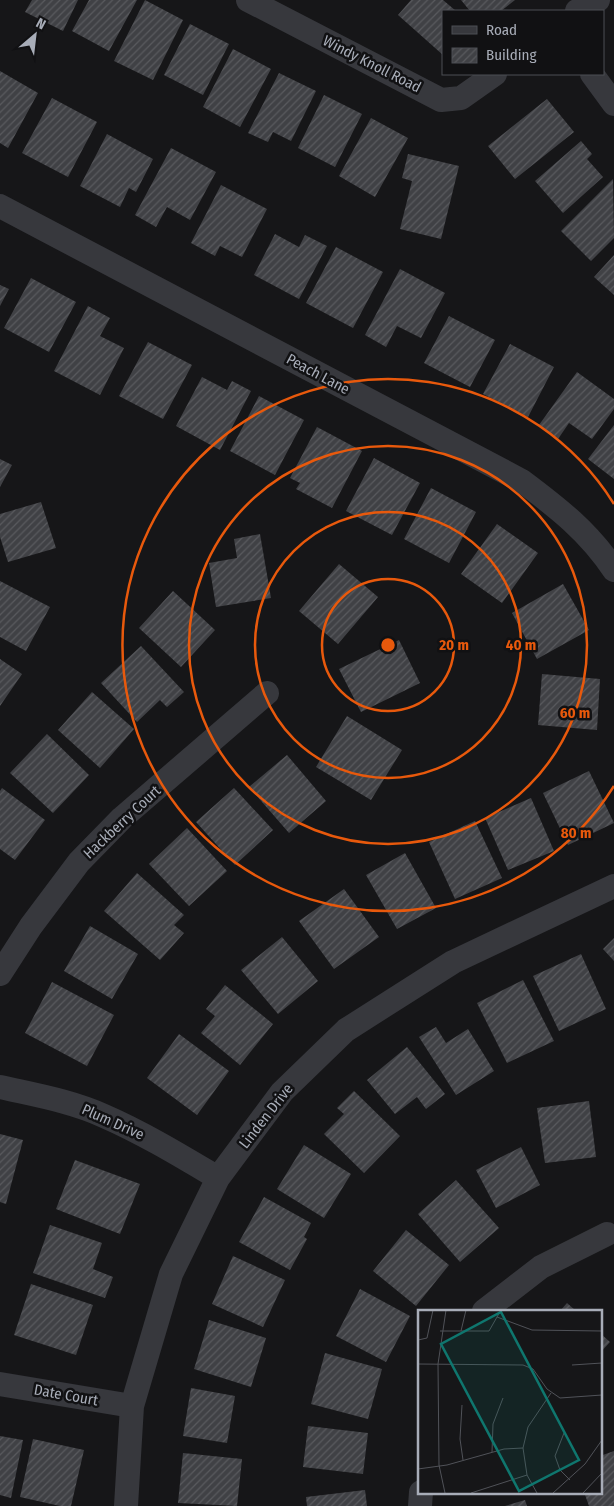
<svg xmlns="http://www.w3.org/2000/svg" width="614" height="1506" viewBox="0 0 614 1506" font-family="'Fira Sans Condensed',sans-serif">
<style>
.building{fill:url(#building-hatch)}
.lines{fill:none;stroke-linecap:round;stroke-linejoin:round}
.street{stroke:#37383d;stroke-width:24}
.ring{fill:none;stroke:#e8590c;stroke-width:2.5}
.labels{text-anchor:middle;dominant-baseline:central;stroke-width:5;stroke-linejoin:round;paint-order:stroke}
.street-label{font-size:15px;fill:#a8adb8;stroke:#111113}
.inset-road{fill:none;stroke:#505258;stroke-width:1}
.view{fill:#0f766e;fill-opacity:0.15;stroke:#0f766e;stroke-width:2.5}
.inset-edge{fill:none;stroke:#a8adb8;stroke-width:2.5}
.centre{fill:#e8590c;stroke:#111113;stroke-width:2.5}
.ring-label{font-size:15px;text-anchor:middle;font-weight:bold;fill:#e8590c;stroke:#111113;stroke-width:5;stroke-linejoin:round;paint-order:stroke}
</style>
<defs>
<pattern id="building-hatch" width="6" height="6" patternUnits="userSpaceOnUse" patternTransform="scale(1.25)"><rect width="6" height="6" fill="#404145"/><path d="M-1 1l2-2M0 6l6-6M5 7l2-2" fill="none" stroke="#595a5e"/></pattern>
</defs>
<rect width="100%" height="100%" fill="#161618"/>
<path class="building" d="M32,0H78L63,31L25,12Z
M89,0H137L109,51L72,31Z
M145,0L183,20L153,80L114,61Z
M411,0H443L456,11H443V55L398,15Z
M461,0H515L501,11H470Z
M190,24L229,44L203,95L164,75Z
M233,49L271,69L240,127L203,107Z
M0,71L38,93L8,148L0,143Z
M279,73L316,91L291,141L273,132L268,142L248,133Z
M324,95L362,114L335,167L298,148Z
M52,98L97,122L68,177L22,153Z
M547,99L574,132L515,179L488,146Z
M371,118L408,138L375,197L339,176Z
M107,134L153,159L136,192L129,188L120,207L80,186Z
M581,141L592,154L587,159L603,177L563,213L535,181Z
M171,148L216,172L190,220L167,207L156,227L135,215Z
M408,154L459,166L441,239L400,229L412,181L402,178Z
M613,179L614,238L591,261L561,231Z
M221,185L267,209L242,257L220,246L215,256L191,243Z
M275,234L299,247L305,235L327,246L299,299L254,275Z
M336,247L383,272L353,328L306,303Z
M614,255V295L594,277Z
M400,269L445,293L421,338L397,326L386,347L365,335Z
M31,278L76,302L49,352L4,328Z
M0,285L9,289L0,306Z
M88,306L110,318L100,336L124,348L100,395L54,371Z
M449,316L495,340L470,387L424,363Z
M148,342L192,365L163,419L119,396Z
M510,344L554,367L528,417L483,394Z
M577,372L614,399V409L592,439L569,423L558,439L539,425Z
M202,377L227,390L232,381L251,391L220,450L176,426Z
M259,396L304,420L275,475L230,451Z
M614,425V479L588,459Z
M317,427L362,451L332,508L296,489L300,483L290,478Z
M374,458L420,483L392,535L346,511Z
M0,459L12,465L0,487Z
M431,488L476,512L449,563L404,539Z
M41,502L56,548L8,562L0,537V514Z
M497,524L538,553L502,603L461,574Z
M260,534L271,598L216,607L209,563L237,558L234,539Z
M339,564L378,597L338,644L299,611Z
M0,581L50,607L26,651L0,637Z
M563,584L589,630L537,659L512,613Z
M173,591L215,630L181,667L139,628Z
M399,640L420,683L361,712L339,669Z
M141,646L184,692L167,707L160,700L137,722L101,683Z
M0,659L22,674L0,706Z
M542,674L600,679L597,730L538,725Z
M92,692L134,729L100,768L58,730Z
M347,716L402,750L371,800L316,767Z
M47,734L89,775L53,813L10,773Z
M287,755L326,801L289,833L249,787Z
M589,771L614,823L568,845L543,793Z
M2,788L45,820L15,860L0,849V791Z
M234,788L273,830L235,865L196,822Z
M531,798L554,851L508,870L485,818Z
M475,821L502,878L455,899L429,842Z
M187,828L227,871L189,906L149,864Z
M405,853L436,908L397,929L366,875Z
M137,873L184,915L174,925L184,933L160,960L104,911Z
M344,889L379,937L334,969L299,921Z
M90,926L138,954L112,999L64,971Z
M282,937L318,981L278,1014L241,970Z
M614,938V961L603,949Z
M581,954L606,1009L559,1031L533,976Z
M523,980L554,1041L507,1063L477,1003Z
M52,982L114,1015L87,1066L25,1033Z
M225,985L273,1024L240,1065L201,1033L215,1016L206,1009Z
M436,1027L446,1043L468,1029L494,1071L456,1095L419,1037Z
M179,1034L229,1071L197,1115L147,1078Z
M407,1047L445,1094L426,1109L417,1097L395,1114L367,1080Z
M354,1091L400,1136L364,1173L324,1134L344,1114L337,1108Z
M589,1101L596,1157L545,1163L537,1108Z
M0,1134L23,1140L6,1204L0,1202Z
M304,1145L351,1174L324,1218L277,1189Z
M521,1147L540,1185L496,1208L476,1170Z
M75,1160L140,1184L120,1234L56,1209Z
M456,1180L499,1228L460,1262L418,1214Z
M264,1197L311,1223L304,1237L307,1239L290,1270L239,1242Z
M50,1225L102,1243L93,1269L113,1277L105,1298L33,1273Z
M406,1230L449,1265L416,1306L373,1271Z
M233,1256L285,1280L263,1327L212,1304Z
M31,1284L93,1305L76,1355L14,1335Z
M360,1289L410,1316L386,1362L336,1336Z
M567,1303L576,1311H560Z
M209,1320L266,1338L251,1387L194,1369Z
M600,1333L610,1342L600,1353Z
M325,1353L382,1369L368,1419L311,1404Z
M191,1388L235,1396L227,1443L183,1436Z
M308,1426L368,1433L363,1474L303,1467Z
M0,1436L23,1440L11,1498L0,1495Z
M33,1439L84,1450L71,1506H60L20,1497Z
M614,1451V1506H589L584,1492H600V1456Z
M183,1453L242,1459L237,1506L178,1503Z
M365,1490L367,1506H307L306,1497Z
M525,1500L527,1506H505Z"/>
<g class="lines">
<path class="street" d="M248,0L441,100L461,98L495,74
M577,11L598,0
M592,74L614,104
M0,206L522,481C558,508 589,532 614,570
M0,974L31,926L79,862L122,818L267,693
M0,1087C35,1095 71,1101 104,1116C143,1133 181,1156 218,1178
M484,1311L541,1267L607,1234
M0,1384L132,1406
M126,1506L132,1406L171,1274L218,1178L282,1092L346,1030L453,962L614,886
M420,1506L421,1492"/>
</g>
<g class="ring">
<circle cx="388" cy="645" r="66"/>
<circle cx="388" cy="645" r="133"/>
<circle cx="388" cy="645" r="199"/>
<path d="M614 786A266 266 0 1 1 614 504"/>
</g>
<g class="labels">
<g class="street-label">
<text transform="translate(372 64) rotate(27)">Windy Knoll Road</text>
<text transform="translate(318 374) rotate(28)">Peach Lane</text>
<text transform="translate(122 822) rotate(-43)">Hackberry Court</text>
<text transform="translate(266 1116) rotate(-52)">Linden Drive</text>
<text transform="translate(113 1122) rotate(24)">Plum Drive</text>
<text transform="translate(66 1395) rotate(10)">Date Court</text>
</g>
</g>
<g transform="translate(418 1310)">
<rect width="184" height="184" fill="#161618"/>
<path class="inset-road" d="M79,7L114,20L184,21M22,21H71L83,0M43,21L48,0M0,30L9,28L15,0M0,54L105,55L115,59L129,79L142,88L184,85M154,55L184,53M44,95L42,129L45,150M146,123L137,146L142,160L152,170M74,142L75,114L85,88M0,159L29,155L86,139L105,138M27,183L21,155L20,54L28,0M53,183L109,165M119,183L109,165L105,138L110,117L133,83M135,183L167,154L184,130M165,183L184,163"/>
<path class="view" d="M83,2L161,150L101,181L23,34Z"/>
<rect width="184" height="184" class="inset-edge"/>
</g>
<circle cx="388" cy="645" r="8" class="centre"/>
<g class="ring-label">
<text x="454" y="650">20 m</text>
<text x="521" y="650">40 m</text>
<text x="575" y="718">60 m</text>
<text x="576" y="838">80 m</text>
</g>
<rect x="442" y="10" width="162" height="65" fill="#111113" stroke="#4d4f55"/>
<rect x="452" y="26" width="25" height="8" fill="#37383d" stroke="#4d4f55"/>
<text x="486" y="35" font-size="15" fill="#a8adb8">Road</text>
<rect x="452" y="48" width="25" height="15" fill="url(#building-hatch)" stroke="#4d4f55"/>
<text x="486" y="60" font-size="15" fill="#a8adb8">Building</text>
<g transform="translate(35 35) rotate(28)" stroke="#111113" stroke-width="4" paint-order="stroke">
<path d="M0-4L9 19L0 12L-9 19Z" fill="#a8adb8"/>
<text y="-8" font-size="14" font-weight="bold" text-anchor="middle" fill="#a8adb8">N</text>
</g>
</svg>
